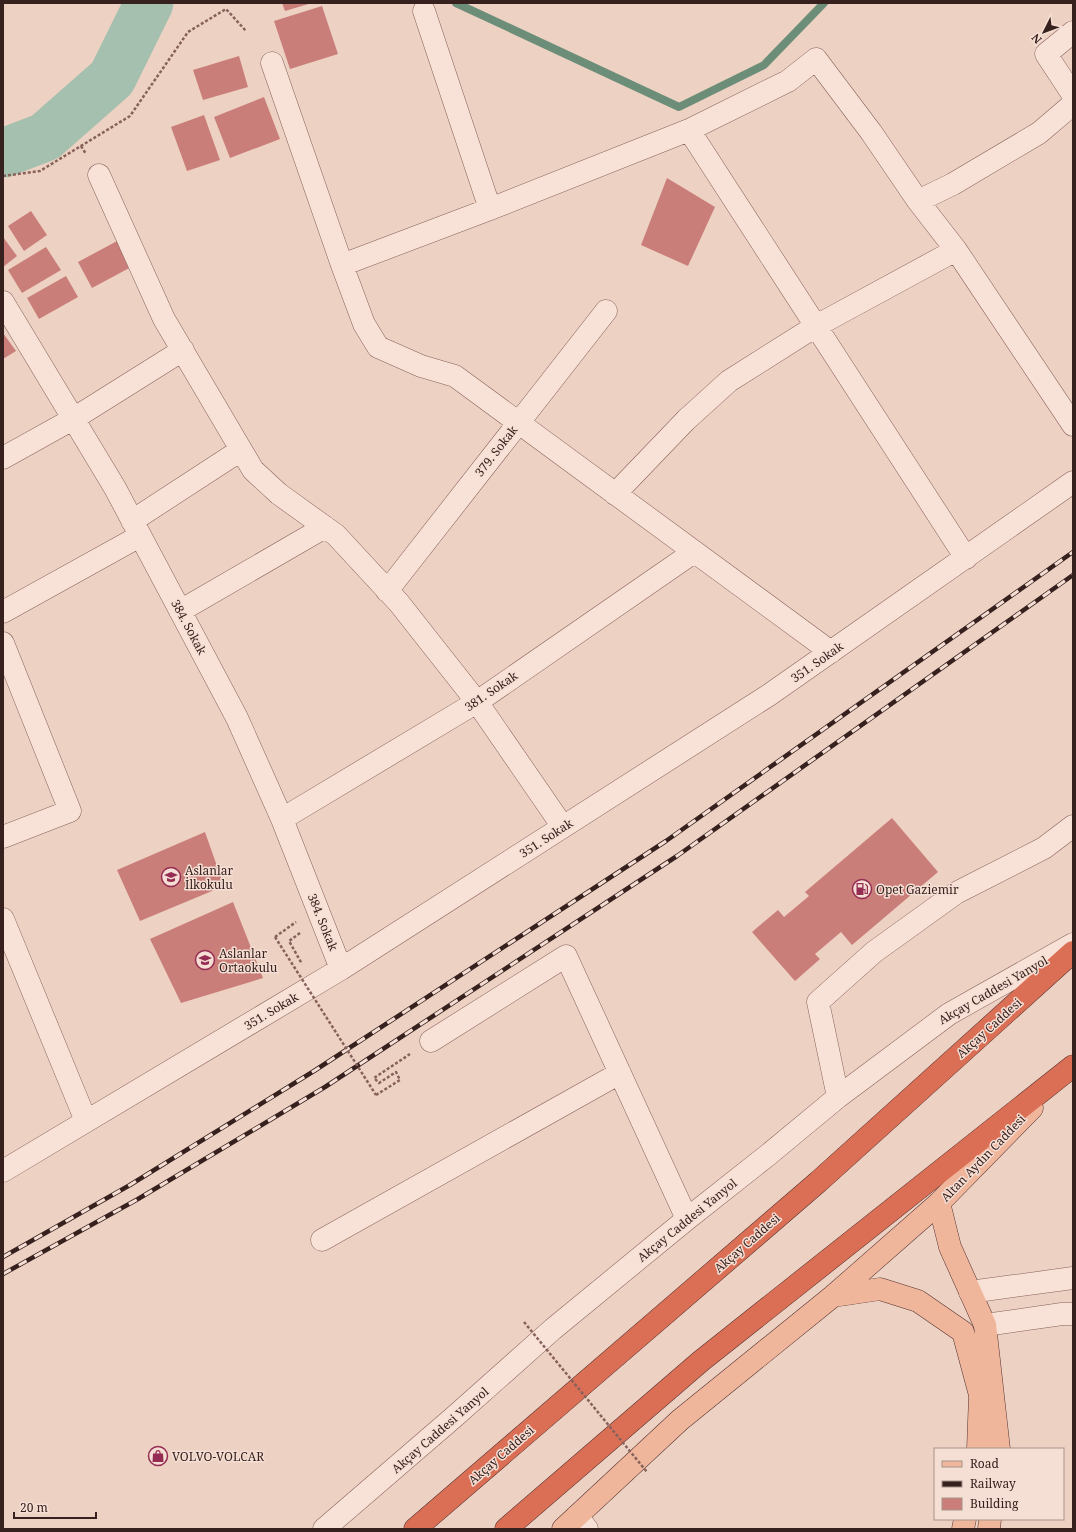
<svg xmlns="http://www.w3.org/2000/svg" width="1076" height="1532" viewBox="0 0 1076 1532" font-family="'Noto Serif',serif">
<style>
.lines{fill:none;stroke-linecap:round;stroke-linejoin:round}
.stream{stroke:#6c8e79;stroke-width:8}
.river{stroke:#a5c0ae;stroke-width:49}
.building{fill:#ca7e7a}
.minor-casing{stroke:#87625a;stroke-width:23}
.major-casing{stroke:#55322f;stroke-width:23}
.highway-casing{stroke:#55322f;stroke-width:23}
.path{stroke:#87625a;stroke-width:2.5;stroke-dasharray:3 2;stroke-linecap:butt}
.minor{stroke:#f8e1d6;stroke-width:22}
.major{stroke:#efb69c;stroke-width:22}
.highway{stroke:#db6f56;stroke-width:22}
.rail-casing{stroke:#37211e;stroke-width:4.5}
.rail{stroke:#f5ded3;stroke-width:3;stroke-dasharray:9;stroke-linecap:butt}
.path-bridge{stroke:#87625a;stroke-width:2.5;stroke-dasharray:3 2;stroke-linecap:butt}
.labels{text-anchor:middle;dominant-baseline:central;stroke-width:3;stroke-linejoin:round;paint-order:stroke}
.street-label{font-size:12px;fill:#37211e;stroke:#f5ded3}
.poi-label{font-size:12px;fill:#37211e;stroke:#f5ded3;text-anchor:start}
</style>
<rect width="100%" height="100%" fill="#edd1c3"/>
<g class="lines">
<path class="stream" d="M456,3L679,107L764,65L824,3
M146,10L164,3"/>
<path class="river" d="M3,153L45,137L112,78L149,3"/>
</g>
<path class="building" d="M282,3H312L285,11Z
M322,6L338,54L290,69L274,21Z
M239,56L248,87L203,100L193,70Z
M264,97L280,139L230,158L214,117Z
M204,115L220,160L187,171L171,127Z
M667,178L715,207L688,266L641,245Z
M31,211L47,235L24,251L8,226Z
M3,237L17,256L3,267Z
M119,240L133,266L92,288L78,262Z
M46,247L61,270L22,293L8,270Z
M66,276L78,297L39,319L27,298Z
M3,333L16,351L3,359Z
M892,818L938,872L852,945L841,932L815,954L820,959L795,981L752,932L778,910L784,917L809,896L805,892Z
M205,832L224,886L140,921L117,870Z
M233,902L263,978L181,1003L150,939Z"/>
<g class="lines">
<g class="minor-casing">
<path id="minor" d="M424,11L490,209
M1073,32L1046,54L1073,95
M272,63L342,265L364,324L378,347L421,366L455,376L831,652
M689,130L966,558
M99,175L164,319L253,470L279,494L336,535L399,603L477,702L563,827
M918,201L956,250L1073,425
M342,265L490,209L689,130L788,81L816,59L871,132L918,201L953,184L1039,133L1073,104
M3,302L115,488L237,718L282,819L341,969
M3,458L73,419L183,350
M615,494L686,420L729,381L816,326L956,250
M132,521L241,450
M387,591L606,311
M180,611L325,527
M3,612L140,536
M3,643L70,811L3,837
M282,819L477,702L694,552
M3,919L86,1121
M431,1041L566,956L687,1219
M838,1097L818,1002L874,952L956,893L1044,848L1073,826
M3,1171L341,969L769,695L1073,482
M322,1240L620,1073
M970,1292L1073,1278
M985,1325L1062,1314H1073
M577,1516L587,1529
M324,1529L454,1417L553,1329L687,1219L768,1155L838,1097L949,1014L1073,944"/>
</g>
<g class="major-casing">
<path id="major" d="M939,1203L950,1247L985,1325L999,1449
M833,1296L880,1289L918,1301L963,1332L980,1395L978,1449
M563,1529L680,1420L833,1296L939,1203L1032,1108
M963,1529L965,1519
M989,1529L990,1519"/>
</g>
<g class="highway-casing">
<path id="highway" d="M415,1529L818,1182L1073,952
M506,1529L701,1361L1073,1066"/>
</g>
<path class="path" d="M81,146L86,154
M3,176L40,171L130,116L188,32L226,9L246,31
M300,933L289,941L302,964
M275,937L296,922
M376,1095L400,1080L396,1072L379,1083L374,1078L410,1054"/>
<use href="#minor" class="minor"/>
<use href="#major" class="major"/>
<use href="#highway" class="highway"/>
<g class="rail-casing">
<path id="rail" d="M3,1257L130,1185L314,1071L666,841L1073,552
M3,1274L138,1199L325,1087L677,856L1073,575"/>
</g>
<use href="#rail" class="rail"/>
<path class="path-bridge" d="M275,937L376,1095
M524,1322L647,1472"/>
</g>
<defs>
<g id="school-ring" transform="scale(1)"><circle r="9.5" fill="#f5ded3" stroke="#952c53" stroke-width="1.5"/><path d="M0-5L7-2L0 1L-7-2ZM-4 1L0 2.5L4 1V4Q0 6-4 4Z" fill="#952c53"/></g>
<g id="fuel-ring" transform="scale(1)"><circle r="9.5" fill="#f5ded3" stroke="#952c53" stroke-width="1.5"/><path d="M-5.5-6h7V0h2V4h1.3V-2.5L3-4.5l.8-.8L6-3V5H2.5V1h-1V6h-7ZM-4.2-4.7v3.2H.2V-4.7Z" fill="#952c53"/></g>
<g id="shop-ring" transform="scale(1)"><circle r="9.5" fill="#f5ded3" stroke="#952c53" stroke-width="1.5"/><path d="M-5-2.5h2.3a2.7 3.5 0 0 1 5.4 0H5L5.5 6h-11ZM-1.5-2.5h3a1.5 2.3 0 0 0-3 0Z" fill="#952c53"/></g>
</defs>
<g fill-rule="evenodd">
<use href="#school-ring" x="171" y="877"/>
<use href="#fuel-ring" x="862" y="889"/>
<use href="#school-ring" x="205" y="960"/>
<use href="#shop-ring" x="158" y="1456"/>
</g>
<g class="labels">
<g class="street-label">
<text transform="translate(496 451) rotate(-52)">379. Sokak</text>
<text transform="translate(189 627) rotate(62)">384. Sokak</text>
<text transform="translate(817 662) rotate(-35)">351. Sokak</text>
<text transform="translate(491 691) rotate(-34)">381. Sokak</text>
<text transform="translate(546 838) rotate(-33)">351. Sokak</text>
<text transform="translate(323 922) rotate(68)">384. Sokak</text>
<text transform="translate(993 990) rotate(-30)">Akçay Caddesi Yanyol</text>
<text transform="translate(271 1011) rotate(-31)">351. Sokak</text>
<text transform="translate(989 1028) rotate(-42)">Akçay Caddesi</text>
<text transform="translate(983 1158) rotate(-46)">Altan Aydın Caddesi</text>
<text transform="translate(687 1220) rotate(-39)">Akçay Caddesi Yanyol</text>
<text transform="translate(747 1243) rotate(-41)">Akçay Caddesi</text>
<text transform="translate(440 1430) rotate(-41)">Akçay Caddesi Yanyol</text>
<text transform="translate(501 1455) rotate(-41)">Akçay Caddesi</text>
</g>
<g class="poi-label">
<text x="185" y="870">Aslanlar<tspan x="185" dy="14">İlkokulu</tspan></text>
<text x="876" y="889">Opet Gaziemir</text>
<text x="219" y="953">Aslanlar<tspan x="219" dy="14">Ortaokulu</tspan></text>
<text x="172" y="1456">VOLVO-VOLCAR</text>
</g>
</g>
<rect width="1076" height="1532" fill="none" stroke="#37211e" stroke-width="8"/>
<rect x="934" y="1448" width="130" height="72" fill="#f5ded3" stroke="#a9928b"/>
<rect x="942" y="1461" width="20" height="6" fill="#efb69c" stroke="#a9928b"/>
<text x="970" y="1468" font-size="12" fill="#37211e">Road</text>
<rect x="942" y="1481" width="20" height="6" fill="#37211e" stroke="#a9928b"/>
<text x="970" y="1488" font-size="12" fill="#37211e">Railway</text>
<rect x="942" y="1498" width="20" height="12" fill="#ca7e7a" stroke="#a9928b"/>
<text x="970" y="1508" font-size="12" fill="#37211e">Building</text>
<g transform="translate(1044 32) rotate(228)" stroke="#f5ded3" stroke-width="3" paint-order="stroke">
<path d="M0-3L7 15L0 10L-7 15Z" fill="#37211e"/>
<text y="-6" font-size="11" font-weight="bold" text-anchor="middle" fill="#37211e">N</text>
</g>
<path d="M14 1512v6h82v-6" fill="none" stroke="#37211e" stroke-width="2"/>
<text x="20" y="1512" font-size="12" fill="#37211e" stroke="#f5ded3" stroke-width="3" paint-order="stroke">20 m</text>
</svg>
